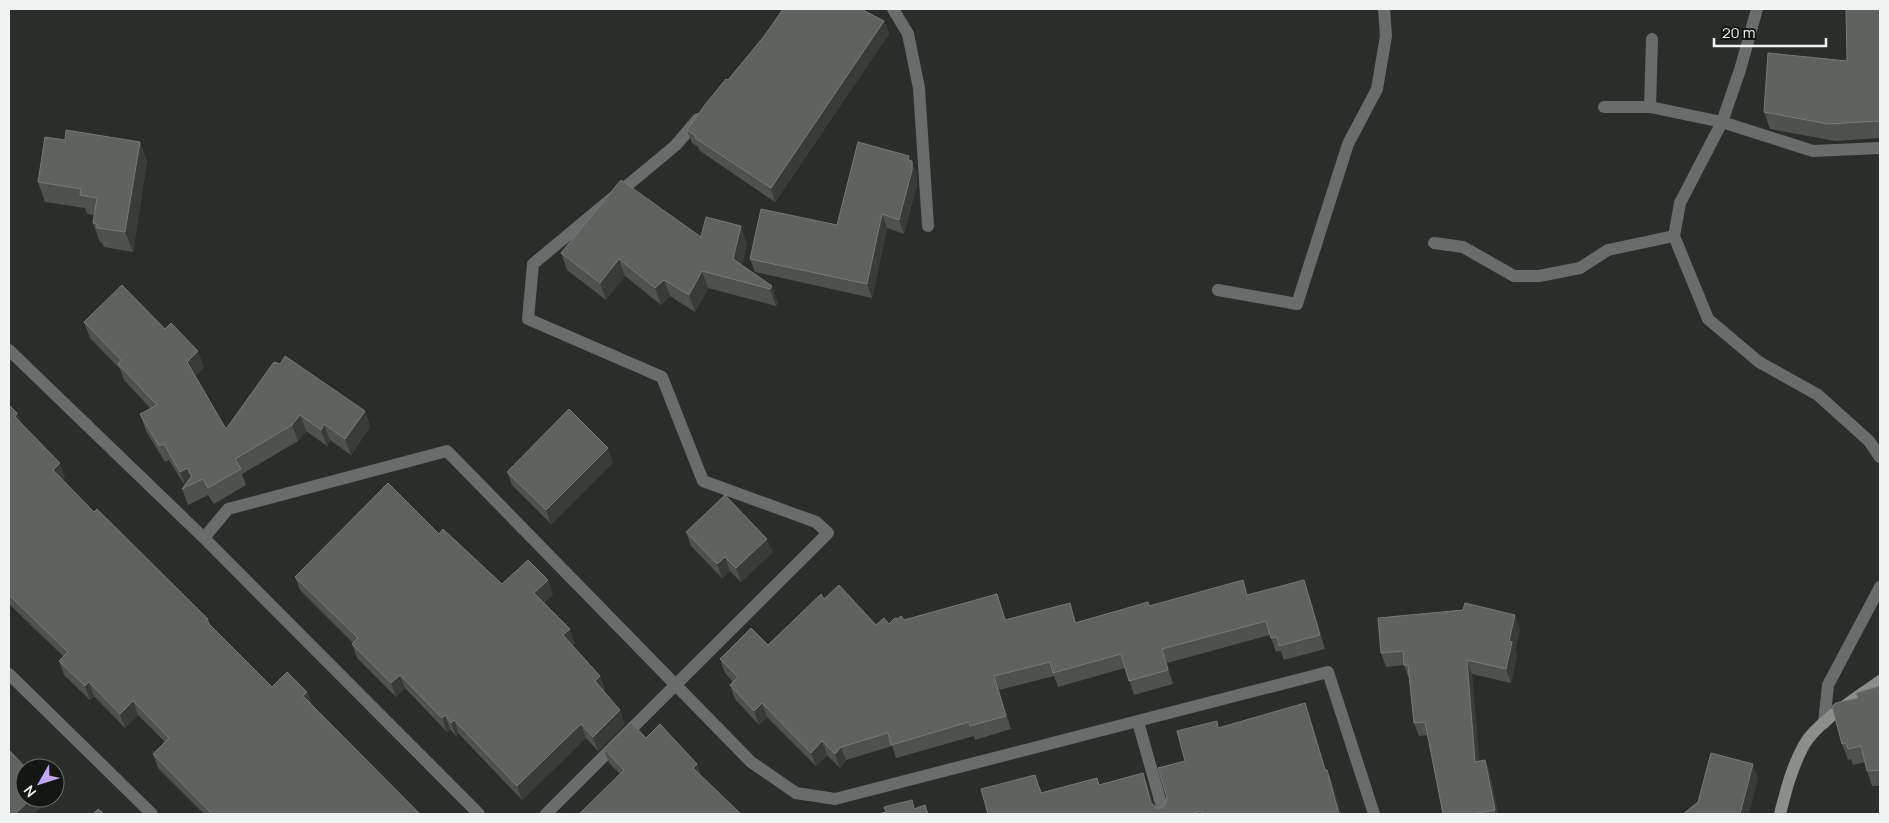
<svg xmlns="http://www.w3.org/2000/svg" width="1889" height="823" viewBox="0 0 1889 823" font-family="Manrope,sans-serif">
<style>
.lines{fill:none;stroke-linecap:round;stroke-linejoin:round}
.street{stroke:#696c6a;stroke-width:12}
.secondary{stroke:#8b8f8c;stroke-width:12}
.wall{fill:#4d524e}
.shaded-wall{fill:#373c38}
.building{fill:#5f6360;stroke:#767a76}
</style>
<rect width="100%" height="100%" fill="#292e2a"/>
<g class="lines">
<path class="street" d="M893,9L908,34L919,88L928,226
M1757,9L1740,70L1722,122L1680,203L1674,236L1708,319L1759,362L1818,395L1869,441L1880,457
M1604,107H1650L1722,122L1813,151L1880,148
M1650,107L1652,39
M1434,243L1463,247L1514,276H1539L1580,268L1608,250L1674,236
M1218,290L1297,304L1348,144L1377,89L1386,36L1384,9
M9,350L204,538L479,814
M204,538L228,509L447,451L751,762L796,793L835,799L1328,672L1374,814
M9,674L152,814
M1138,722L1164,814
M1824,723L1828,685L1880,587
M546,814L828,533L816,522L703,481L662,377L528,319L533,264L676,145L698,119"/>
<path class="secondary" d="M1780,814C1786,790 1792,767 1804,745C1817,722 1858,697 1880,681"/>
</g>
<path class="wall" d="M1880,9V138L1835,141L1770,129L1764,112L1847,61Z
M884,21L889,34L775,202L700,151L698,147L692,143L687,130L728,80Z
M65,140L140,142L147,161L133,252L104,247L102,243L100,242L93,223L94,215L87,214L85,208L45,202L38,182Z
M911,161H912L916,174L917,184L904,234L887,228L872,298L755,272L750,259L837,225Z
M701,237L747,243L742,265L772,286L778,303L776,306L708,288L695,312L670,296L661,305L625,276L606,300L567,270L561,253Z
M84,322L165,329L204,367L195,376L226,429L274,362L365,411L370,427L351,455L330,440L327,446L306,431L298,441L242,474L246,485L214,504L208,495L188,505L182,489L185,486L169,460L165,462L146,431L140,414L151,409L124,380L120,369L90,338Z
M9,405L17,413L21,423L65,477L62,480L94,512L208,619L211,626L272,687L307,692L312,705L420,814H204L158,768L153,754L165,742L138,715L125,728L94,696L90,700L64,675L59,661L63,656L9,604Z
M613,462L551,524L512,485L507,472Z
M686,532L773,552L741,582L730,571L722,578L691,546Z
M295,577L502,584L553,594L544,603L575,643L572,645L600,676L605,690L604,691L625,724L598,751L586,738L522,800L459,734L456,736L450,729L447,732L405,688L396,697L357,658L352,644L353,643L300,590Z
M1309,594L1325,649L1284,660L1281,651L1276,652L1270,635L1167,663L1173,684L1134,695L1125,668L1058,687L1054,676L999,690L1011,729L975,740L974,736L896,758L892,746L846,760L840,768L827,755L816,766L767,717L759,725L735,699L730,685L733,682L725,673L720,659L768,645L824,599L876,625L889,624L897,619L904,620L1002,608L1006,620L1070,603L1076,623L1150,606L1248,595Z
M1520,629L1515,650L1517,655L1511,683L1472,674L1479,761L1485,760L1490,774L1498,814H1443L1428,735L1419,736L1414,723L1409,679L1404,665L1386,667L1381,653Z
M1880,686V786H1872L1867,771L1865,762L1853,765L1851,759L1848,760L1842,744L1858,698Z
M1310,717L1326,770H1327L1332,783L1341,814H988L1040,788L1042,793L1100,785L1143,773L1153,804L1157,808H1161L1165,805L1185,761L1219,728Z
M646,738L697,764L701,777L620,774L609,763L604,749Z"/>
<path class="shaded-wall" d="M884,21L889,34L775,202L771,188Z
M140,142L147,161L133,252L125,232Z
M909,156L916,174L917,184L904,234L899,220Z
M882,214L887,228L872,298L867,284Z
M741,226L747,243L739,276L733,259Z
M619,259L625,276L606,300L600,283Z
M702,271L708,288L695,312L689,295Z
M664,280L670,296L661,305L655,288Z
M772,286L778,303L776,306L770,289Z
M198,351L204,367L193,378L187,362Z
M365,411L370,427L351,455L345,439Z
M17,413L22,427L15,417Z
M300,415L306,431L298,441L292,425Z
M324,424L330,440L327,446L321,430Z
M608,448L613,462L551,524L546,510Z
M60,463L65,477L58,484L53,470Z
M187,468L193,484L186,488L180,472Z
M767,539L773,552L741,582L736,568Z
M725,557L730,571L722,578L717,564Z
M548,580L553,594L539,607L534,593Z
M1304,580L1309,594L1325,649L1320,635Z
M997,594L1002,608L1010,634L1005,620Z
M1070,603L1075,617L1080,637L1075,623Z
M1515,615L1520,629L1515,650L1517,655L1511,683L1506,669L1509,641Z
M570,629L575,643L568,649L563,635Z
M1162,649L1167,663L1173,684L1168,670Z
M1467,660L1472,674L1480,776L1475,762Z
M400,675L405,688L396,697L391,683Z
M600,676L605,690L600,695L595,681Z
M994,676L999,690L1011,729L1006,716Z
M89,682L94,696L90,700L85,686Z
M307,692L312,706L303,696Z
M133,701L138,715L125,728L120,714Z
M762,703L767,717L759,725L754,711Z
M1305,703L1310,717L1330,784L1325,770Z
M620,710L625,724L598,751L593,737Z
M445,715L450,729L447,732L442,718Z
M454,720L459,734L456,736L451,723Z
M581,724L586,738L522,800L517,786Z
M822,741L827,755L816,766L811,753Z
M841,747L846,760L840,768L835,754Z
M1485,760L1490,774L1498,814H1496L1495,810Z
M697,764L702,778L693,768Z
M1753,764L1758,778L1749,814H1740Z
M1327,770L1332,783L1341,814H1339Z
M1143,773L1148,787L1156,814L1151,803Z
M32,798H48L49,800L34,814H15Z"/>
<path class="building" d="M783,9H861L884,21L771,188L695,138L696,136L687,130L704,106L726,79L728,80L765,35Z
M1846,9H1880V121L1828,124L1764,112L1768,53L1847,61Z
M66,130L140,142L125,232L97,228V224L93,223L97,198L80,195L81,189L38,182L45,137L65,140Z
M858,142L909,156L908,160L912,161V170L899,220L882,214L867,284L750,259L761,209L837,225Z
M621,180L701,237L706,217L741,226L733,259L772,286L770,289L702,271L689,295L664,280L655,288L619,259L600,283L561,253Z
M122,285L165,329L171,323L198,351L187,362L226,429L274,362L280,364L285,356L365,411L345,439L324,424L321,430L300,415L292,425L235,459L241,469L208,488L203,479L182,489L192,476L187,468L180,472L164,444L159,446L140,414L157,405L118,364L121,360L84,322Z
M9,405L17,413L15,417L60,463L53,470L94,512L97,509L208,619L206,621L272,687L287,672L307,692L303,696L420,814H212L153,754L169,738L133,701L120,714L89,682L85,686L59,661L68,652L9,595Z
M569,409L608,448L546,510L507,472Z
M388,483L439,534L443,529L502,584L528,560L548,580L534,593L570,629L563,635L600,676L595,681L620,710L593,737L581,724L517,786L454,720L451,723L445,715L442,718L400,675L391,683L352,644L358,638L295,577Z
M725,495L767,539L736,568L725,557L717,564L686,532Z
M1243,580L1247,595L1304,580L1320,635L1279,646L1277,637L1271,638L1266,621L1162,649L1168,670L1129,681L1121,654L1053,673L1050,662L994,676L1006,716L970,726L969,722L891,745L888,733L841,747L835,754L822,741L811,753L762,703L754,711L730,685L738,677L720,659L751,628L768,645L821,594L824,599L839,585L876,625L884,618L889,624L895,618L897,619L901,616L904,620L997,594L1005,620L1070,603L1075,623L1148,602L1149,606Z
M1465,603L1515,615L1509,641L1512,642L1506,669L1467,660L1475,762L1485,760L1495,810L1472,814H1443L1425,722L1414,723L1408,665H1404L1403,651L1381,653L1378,618L1463,610Z
M1880,686V770L1867,771L1861,746L1848,749L1846,743L1842,744L1832,706L1836,703L1858,698L1856,693Z
M1305,703L1325,770H1327L1339,814H1203L1202,811L1189,814H988L981,789L1035,775L1041,793L1097,778L1099,785L1143,773L1151,803L1157,808H1161L1165,805L1167,798L1158,768L1185,761L1177,731L1217,721L1218,728Z
M631,722L646,738L660,724L697,764L693,768L741,814H579L624,770L604,749Z
M9,750L26,768H25V798H32L15,814H9Z
M1711,753L1753,764L1740,814H1683L1698,802Z
M912,800L914,809L925,805L928,814H878L886,812L884,807Z
M98,809L104,814H93Z"/>
<rect width="1889" height="823" fill="none" stroke="#f0f3f1" stroke-width="20"/>
<g transform="translate(40 783) rotate(231)"><circle r="24" fill="#141614" stroke="#6c6e6c"/>
<path d="M0-4L9 19L0 12L-9 19Z" fill="#c1a8f3"/>
<text y="-8" font-size="14" font-weight="bold" text-anchor="middle" fill="#f0f3f1">N</text>
</g>
<path d="M1714 38v8h112v-8" fill="none" stroke="#f0f3f1" stroke-width="2.5"/>
<text x="1722" y="38" font-size="15" fill="#f0f3f1" stroke="#141614" stroke-width="4" paint-order="stroke">20 m</text>
</svg>
